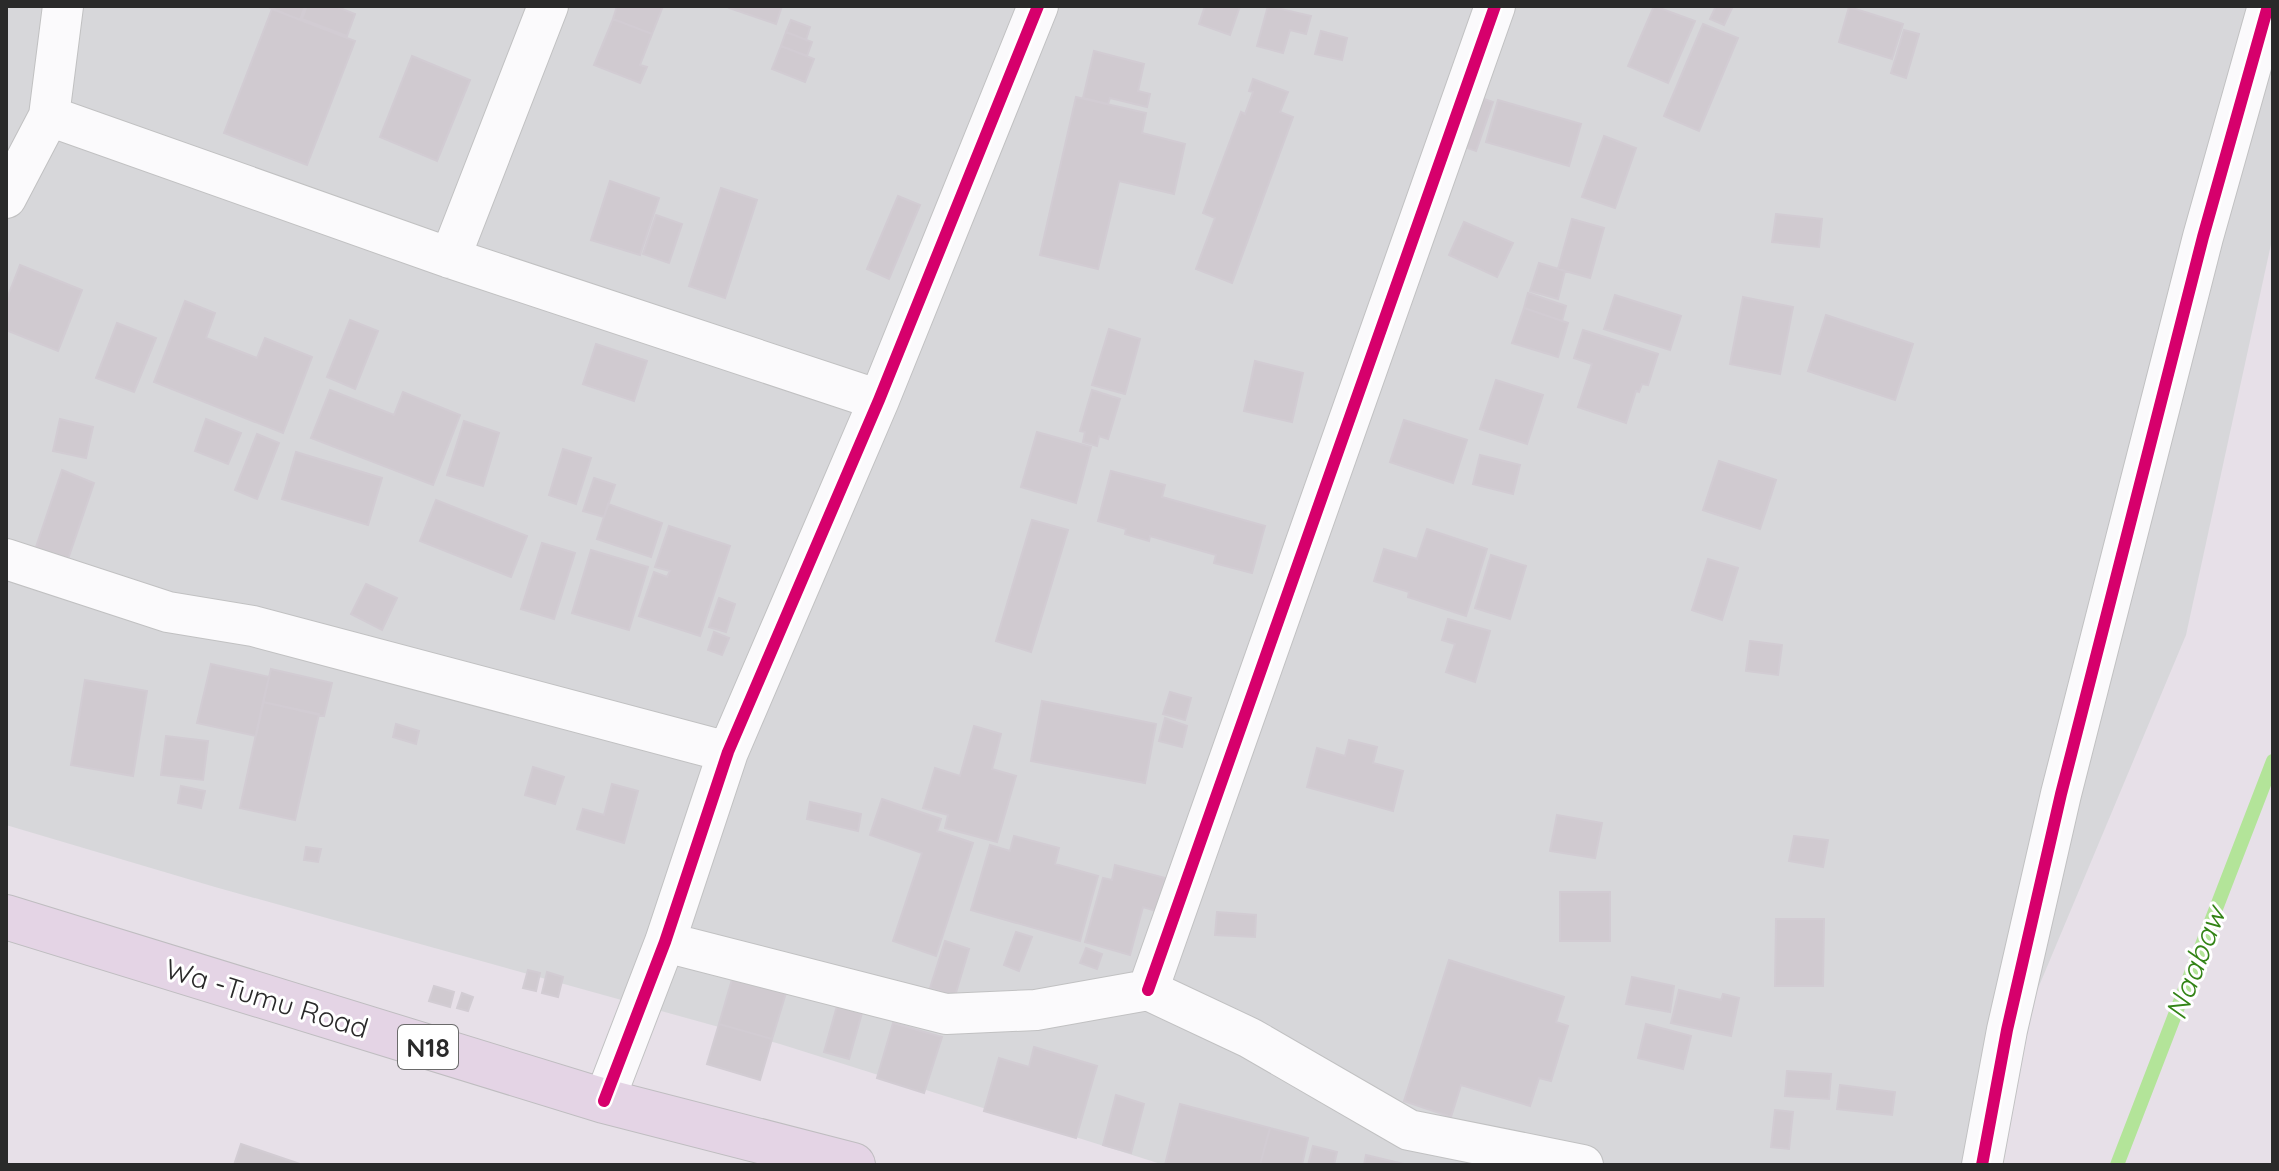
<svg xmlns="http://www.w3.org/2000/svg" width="2279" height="1171" viewBox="0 0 2279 1171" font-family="Quicksand,sans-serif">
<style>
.industrial{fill:#d7d7da}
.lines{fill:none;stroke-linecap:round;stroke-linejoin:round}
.stream{stroke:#b3e499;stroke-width:14}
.building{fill:#d0cad0;stroke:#d2ccd3;stroke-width:2}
.minor-casing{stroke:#c1c1c2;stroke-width:42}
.trunk-casing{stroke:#bfbdc0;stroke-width:46}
.minor{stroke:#fbfafc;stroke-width:40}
.trunk{stroke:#e4d4e5;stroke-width:44}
.cycleway-casing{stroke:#fff;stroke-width:17}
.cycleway{stroke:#d6006c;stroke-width:12}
.labels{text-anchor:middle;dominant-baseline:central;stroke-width:6;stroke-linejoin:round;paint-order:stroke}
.shield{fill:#fff;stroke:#6a6a6a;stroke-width:2}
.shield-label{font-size:26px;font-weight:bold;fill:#2a2a2a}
.street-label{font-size:28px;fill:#2a2a2a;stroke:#fff}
.water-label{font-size:30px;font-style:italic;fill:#338416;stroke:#fff}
</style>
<rect width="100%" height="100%" fill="#e7e0e8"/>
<path class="industrial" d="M6,6H2273V235L2186,635L1964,1165H1164L780,1044L215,887L6,825Z"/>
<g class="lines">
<path class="stream" d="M2117,1165L2273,761"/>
</g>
<path class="building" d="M266,6H305L300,20Z
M307,6H335L355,14L347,36L302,19Z
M617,6H663L652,34L613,19Z
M730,6H782L776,24L729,8Z
M1205,6H1240L1230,35L1199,24Z
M1268,6L1311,16L1306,34L1290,30L1283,53L1257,46Z
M1654,6L1695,21L1668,83L1628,66Z
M1716,6H1733L1724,25L1710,19Z
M1849,7L1903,24L1892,59L1839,42Z
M272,9L355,41L307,165L224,133Z
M613,19L652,34L640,65L647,67L640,83L594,65Z
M791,20L810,27L806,40L786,32Z
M1703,24L1738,38L1699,131L1664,116Z
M1904,30L1919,34L1906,78L1891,73Z
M1321,31L1347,38L1342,60L1315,54Z
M786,32L812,42L807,56L781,46Z
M781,46L814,59L805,82L772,69Z
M1094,51L1144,64L1138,91L1150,94L1147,107L1110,98L1108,104L1083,98Z
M412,56L470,80L437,161L380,137Z
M1253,79L1288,92L1280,112L1293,117L1232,283L1196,269L1215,218L1203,213L1241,112L1245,114L1253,92L1249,91Z
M1476,96L1493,102L1476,151L1459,145Z
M1076,97L1146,113L1142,133L1185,144L1174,194L1119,181L1098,269L1040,255Z
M1498,100L1581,124L1569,166L1486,142Z
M1604,136L1636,148L1615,208L1582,197Z
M610,181L659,198L640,255L591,240Z
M721,188L757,200L725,298L689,286Z
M898,196L920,205L889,279L867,269Z
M1776,214L1822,219L1819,247L1772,242Z
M656,215L682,224L669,263L643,254Z
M1572,219L1604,228L1590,278L1558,269Z
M1464,222L1513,243L1497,277L1449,255Z
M1539,263L1565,271L1558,299L1530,291Z
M20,265L82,290L58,351L6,330V301Z
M1528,293L1566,306L1562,321L1524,308Z
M1615,295L1681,316L1670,350L1604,329Z
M1743,297L1793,307L1780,374L1730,364Z
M185,301L215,313L206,338L257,358L265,338L312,357L283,433L154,382Z
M1524,308L1568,323L1558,357L1512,343Z
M1826,315L1913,344L1895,400L1808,371Z
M350,320L378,331L355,389L327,377Z
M117,323L156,338L134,392L96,378Z
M1109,329L1140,339L1125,394L1092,385Z
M1583,330L1658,354L1648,385L1642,384L1639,392L1636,391L1626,423L1578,407L1592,364L1574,358Z
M596,344L647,361L634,401L583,384Z
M1255,361L1303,373L1292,422L1244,411Z
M1496,380L1543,395L1527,444L1480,429Z
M330,390L394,415L403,392L460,415L433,485L311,438Z
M1092,390L1120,399L1108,439L1099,436L1097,446L1083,442L1085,432L1080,431Z
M60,419L93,427L86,458L53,451Z
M206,419L241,433L228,464L195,451Z
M1404,420L1467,440L1453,483L1390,462Z
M464,421L499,433L483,486L447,475Z
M1037,432L1091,447L1076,503L1021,487Z
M257,434L279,443L257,499L235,490Z
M563,449L591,458L576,504L549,495Z
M296,452L382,478L368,525L282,499Z
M1480,455L1520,465L1513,494L1473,484Z
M1719,461L1776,480L1760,529L1703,510Z
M62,470L94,483L65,568L33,556Z
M1111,471L1165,485L1162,497L1265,526L1252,573L1214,563L1216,555L1150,536L1149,541L1125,534L1126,529L1098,521Z
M594,478L615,485L604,517L583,511Z
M436,500L527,536L511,577L420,541Z
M608,504L662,523L651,557L597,539Z
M1032,520L1068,530L1031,652L996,641Z
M669,526L730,546L700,636L639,616L654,572L667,577L670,571L655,567Z
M1427,529L1487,549L1466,616L1408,597L1409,592L1374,581L1384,549L1417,559Z
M542,543L575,553L554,619L521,609Z
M591,550L648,567L629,630L572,613Z
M1491,555L1526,566L1510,619L1475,608Z
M1708,559L1738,568L1722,620L1692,610Z
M366,584L397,598L382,630L351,614Z
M719,598L735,604L726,632L709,627Z
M1448,619L1490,631L1475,682L1446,672L1455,644L1442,640Z
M714,632L729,638L722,655L708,650Z
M1750,641L1782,645L1778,675L1746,671Z
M211,664L269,677L256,736L197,723Z
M271,669L332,683L324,716L263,702Z
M85,680L147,691L133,776L71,765Z
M1170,692L1191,698L1185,720L1163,714Z
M1042,701L1156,724L1145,783L1031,761Z
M263,702L319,714L295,820L240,808Z
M1165,718L1187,726L1182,747L1159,741Z
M396,724L419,731L416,744L393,737Z
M974,726L1001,734L992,769L1016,776L997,842L945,828L948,815L923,808L935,768L960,776Z
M166,736L208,741L203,780L161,775Z
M1349,740L1377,747L1373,763L1403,771L1393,811L1307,787L1317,748L1345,756Z
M533,767L564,777L555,804L525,795Z
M612,784L638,791L624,843L577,829L583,809L604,815Z
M181,786L205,791L201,808L178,803Z
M882,799L941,819L937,831L973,843L936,956L893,941L922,853L870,835Z
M810,802L861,814L858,831L807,819Z
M1557,815L1602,823L1595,858L1550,851Z
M1014,836L1059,848L1055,864L1098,876L1080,941L971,910L990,845L1010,851Z
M1794,836L1828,840L1823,867L1789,861Z
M306,847L321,849L318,862L304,860Z
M1115,865L1165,878L1156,911L1143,907L1130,955L1085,942L1103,878L1112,880Z
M1560,892H1610V941H1560Z
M1217,912L1256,915L1255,937L1215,935Z
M1776,919H1824L1823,986H1775Z
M1016,932L1032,937L1019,971L1004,965Z
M945,941L969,949L955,996L930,988Z
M1086,948L1102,954L1097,969L1080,963Z
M1449,960L1564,997L1556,1022L1568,1026L1551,1081L1539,1078L1530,1106L1461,1085L1451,1117L1404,1101Z
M528,970L540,973L536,991L523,988Z
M547,972L563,977L558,997L542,993Z
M733,976L786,993L772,1039L719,1024Z
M1632,977L1674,986L1670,1012L1626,1004Z
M434,986L454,992L450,1007L429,1001Z
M1679,990L1721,1000L1723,994L1739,998L1731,1036L1671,1023Z
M462,993L473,997L468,1011L457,1008Z
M837,1006L862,1013L849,1059L824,1052Z
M893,1023L942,1037L924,1093L877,1078Z
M719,1024L772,1039L760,1080L707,1064Z
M1646,1024L1691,1036L1683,1069L1638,1058Z
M1034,1047L1097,1066L1076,1138L984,1111L999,1058L1029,1067Z
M1787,1071L1831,1074L1829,1099L1785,1096Z
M1840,1085L1895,1092L1892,1115L1837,1109Z
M1116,1095L1144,1104L1131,1153L1103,1145Z
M1180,1104L1270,1128L1260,1165H1165Z
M1775,1110L1793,1112L1789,1149L1771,1147Z
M1270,1128L1308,1138L1302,1165H1260Z
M241,1144L300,1164V1165H234Z
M1313,1146L1337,1152L1334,1165H1308Z
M1366,1155L1404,1164V1165H1364Z"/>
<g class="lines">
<g class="minor-casing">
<path id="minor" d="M49,116L450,258L879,400
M6,198L49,116L63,6
M450,258L548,6
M6,559L168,612L253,626L728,752
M665,942L946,1014L1036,1010L1148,990L1250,1038L1409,1130L1583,1165
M1148,990L1495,6
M604,1101L665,942L728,752L879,400L1038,6
M1982,1165L2007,1030L2061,794L2203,237L2268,6"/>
</g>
<g class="trunk-casing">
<path id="trunk" d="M6,917L604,1101L853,1165"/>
</g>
<use href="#minor" class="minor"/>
<use href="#trunk" class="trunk"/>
<g class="cycleway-casing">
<path id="cycleway" d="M1148,990L1495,6
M604,1101L665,942L728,752L879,400L1038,6
M1982,1165L2007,1030L2061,794L2203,237L2268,6"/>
</g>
<use href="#cycleway" class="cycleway"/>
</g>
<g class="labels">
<rect class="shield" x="398" y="1025" width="60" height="44" rx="6"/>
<g class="shield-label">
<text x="428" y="1047">N18</text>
</g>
<g class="street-label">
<text transform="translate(267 998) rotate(17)">Wa -Tumu Road</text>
</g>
<g class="water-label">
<text transform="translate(2195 963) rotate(-69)">Naabaw</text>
</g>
</g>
<rect width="2279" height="1171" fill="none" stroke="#2a2a2a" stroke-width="16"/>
</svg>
